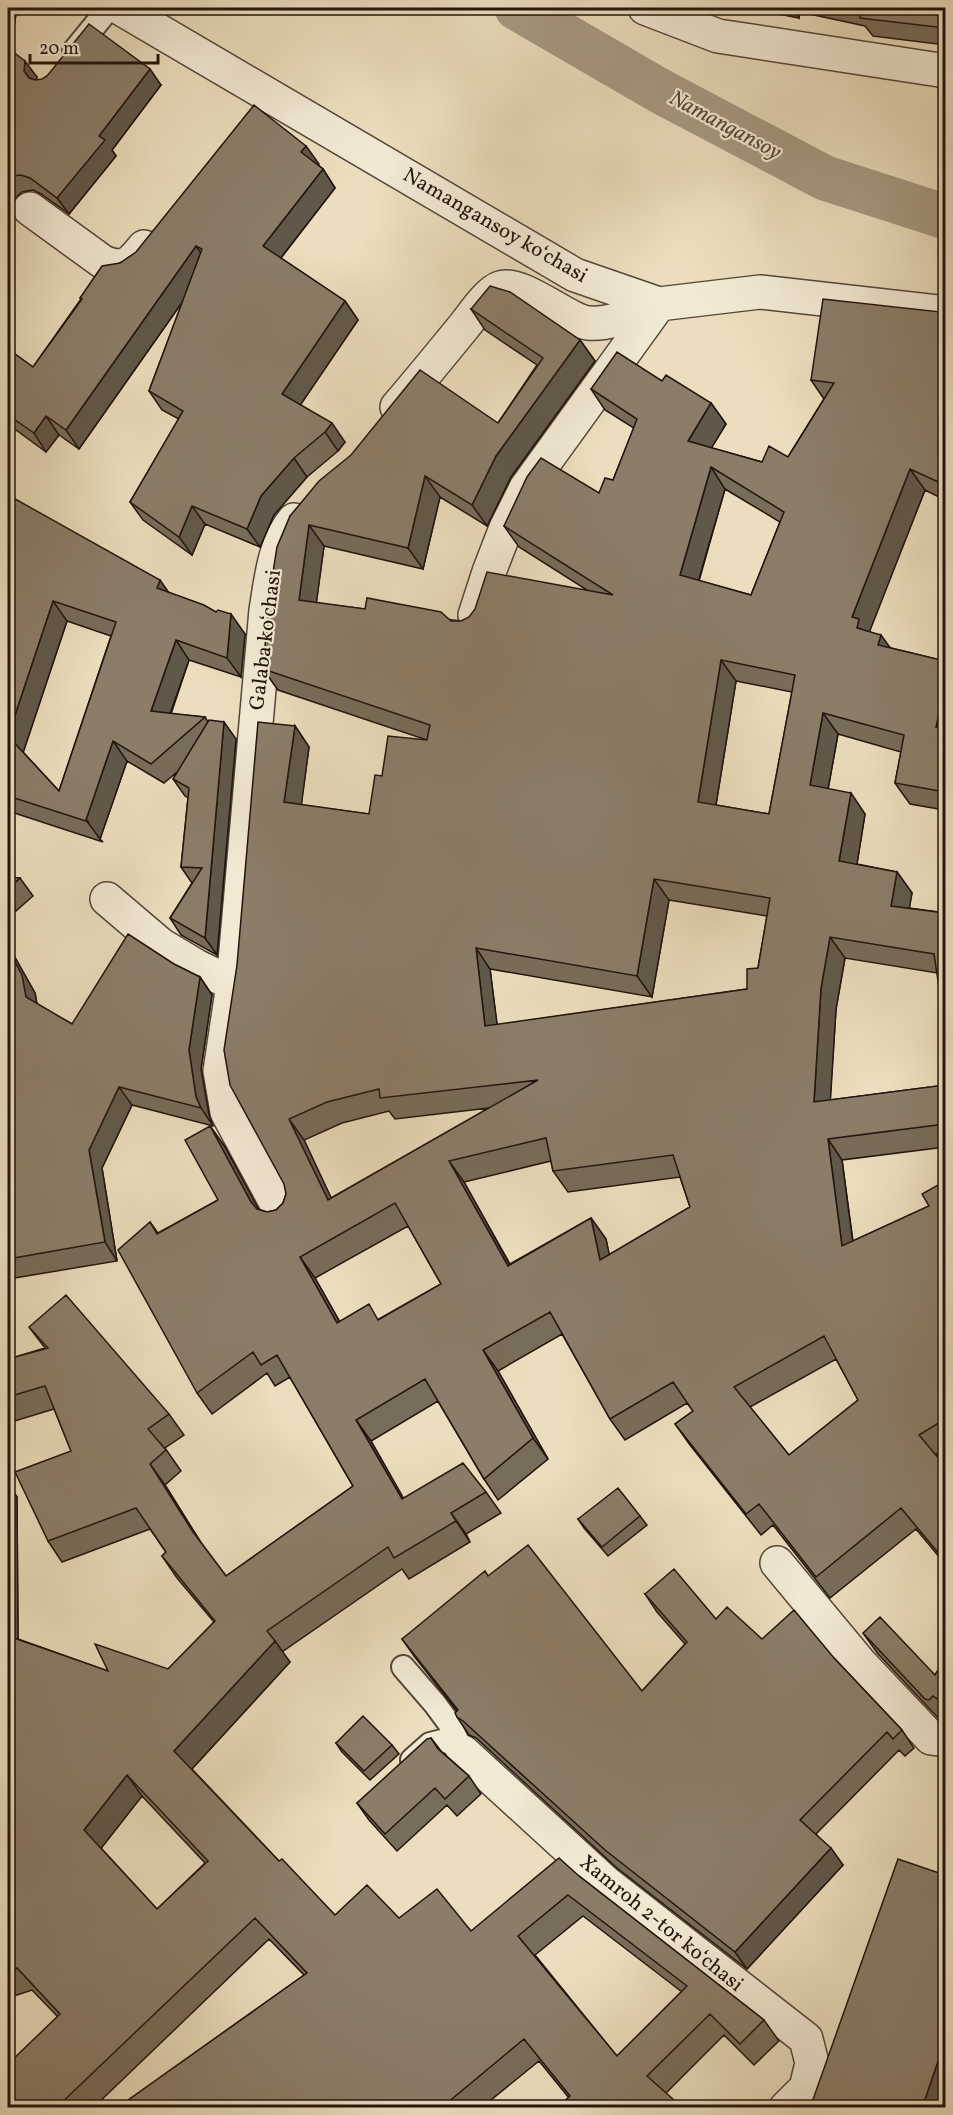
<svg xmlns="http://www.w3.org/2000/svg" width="953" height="2115" viewBox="0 0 953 2115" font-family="Vollkorn,serif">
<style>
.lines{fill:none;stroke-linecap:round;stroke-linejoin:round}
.canal{stroke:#a79982;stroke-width:45}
.lane-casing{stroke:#54463a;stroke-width:26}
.street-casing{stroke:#54463a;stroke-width:36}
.lane{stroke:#f2e9d4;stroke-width:22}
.street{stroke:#f2e9d4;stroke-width:33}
.wall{fill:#786c5a;stroke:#22140e;stroke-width:1.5;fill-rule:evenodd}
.shaded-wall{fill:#61584a;stroke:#22140e;stroke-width:1.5}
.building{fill:#8b7d69;stroke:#22140e;stroke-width:1.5;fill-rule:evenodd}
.labels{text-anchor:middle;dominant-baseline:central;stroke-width:4.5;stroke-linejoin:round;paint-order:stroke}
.street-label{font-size:21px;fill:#22140e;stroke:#f2e9d4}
.water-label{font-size:22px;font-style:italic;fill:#57493c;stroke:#f2e9d4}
</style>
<rect width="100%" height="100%" fill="#ebddbd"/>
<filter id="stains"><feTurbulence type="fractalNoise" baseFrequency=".00333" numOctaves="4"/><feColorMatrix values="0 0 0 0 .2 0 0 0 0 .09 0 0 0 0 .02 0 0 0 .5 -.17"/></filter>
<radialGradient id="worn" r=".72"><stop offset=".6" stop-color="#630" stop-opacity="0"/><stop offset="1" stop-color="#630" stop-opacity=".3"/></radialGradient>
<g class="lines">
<path class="canal" d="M517,8L660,91L825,178L946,217"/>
<g class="lane-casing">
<path id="lane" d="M74,51L109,8
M403,1667L435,1704L449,1723L462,1751
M412,1760L430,1744L446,1740L463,1752"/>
</g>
<g class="street-casing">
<path id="street" d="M120,8L575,275L659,304L760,292L946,313
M645,8L718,36L946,71
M30,209L103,262C125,271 131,263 144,247
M397,407C420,380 443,352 465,325C473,315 488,292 500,288C521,280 568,321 588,323C613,325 637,312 659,304
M475,615L489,572L506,528L526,488L659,304
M107,899L161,945L196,966L233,984L266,610C271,581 274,543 294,520
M233,984L220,1071L227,1112L282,1214
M777,1563L860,1663L931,1738L946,1740
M463,1752L605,1882L806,2039L812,2063L806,2088L786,2108"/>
</g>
<use href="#lane" class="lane"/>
<use href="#street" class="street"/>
</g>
<path class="wall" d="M8,8H17L10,50L37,77L36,80L161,85L112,150L116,156L69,214L41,194L33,190L22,192L15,198L13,203L8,199Z
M748,8H945V45L873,36L865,26L800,12L799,18Z
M319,164L318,165L323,169L335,188L281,258L345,301L358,320L300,405L345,442L338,451L307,477L274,515L260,547L205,524L192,555L143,520L130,502L179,419L162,410L149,391L183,301L79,449L59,435L46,452L8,424V349L33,367L81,299L80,298L120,263Z
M945,305V500L925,490L869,631L891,648L945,661V810L910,804L895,783L901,752L838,734L828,789L865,814L857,864L897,872L912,893L909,908L945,913L937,973L845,958L836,1009L830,1100L945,1085V1147L842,1160L853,1241L929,1206L945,1181V1449L936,1454L945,1466V1564L916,1529L830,1598L773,1525L761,1535L690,1445L675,1424L693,1411L687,1403L625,1440L610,1419L562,1334L498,1371L548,1459L498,1500L484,1479L438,1401L371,1441L403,1498L486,1492L501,1513L466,1534L470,1542L409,1579L402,1569L282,1652L290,1662L192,1769L279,1861L335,1915L399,1918L471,1931L579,1876L764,2020L779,2041L754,2065L724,2035L666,2093L569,2098L539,2061L481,2108H117L304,1975L269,1939L93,2108H8L58,2017L32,1990L8,1998V1483L17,1497L18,1639L108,1671L168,1669L214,1622L177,1578L162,1556L166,1552L150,1529L62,1562L48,1541L71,1451L54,1409L8,1423V1359L45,1348L29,1327L169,1414L184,1435L165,1448L181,1471L165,1485L202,1544L226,1576L353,1486L290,1377L275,1386L267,1373L212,1414L197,1393L150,1222L158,1233L218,1200L210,1126L225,1147L258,1209L267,1212L276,1210L283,1203L286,1194L295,726L309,747L301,805L369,814L382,776L427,740L278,690L263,669L290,516L498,423L537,365L485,330L471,309L580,340L595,361L511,477L487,526L440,497L423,569L324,546L316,603L461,621L587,590L519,547L504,526L599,493L613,480L634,428L605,410L591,389L662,381L711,403L726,424L711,448L762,462L788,457L824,399L811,380L940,312ZM725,489L780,522L751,595L699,581ZM736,681L792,692L769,814L716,805ZM669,900L767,916L758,968L747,989L497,1025L490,969L652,997ZM489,1108L331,1198L304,1140L342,1123L389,1111L395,1119ZM551,1161L553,1171L568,1192L680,1177L690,1207L609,1255L606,1239L591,1218L510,1264L464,1182ZM408,1226L441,1284L379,1319L340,1322L315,1278ZM836,1359L858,1400L789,1455L750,1407ZM142,1796L205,1863L157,1909L101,1848ZM583,1916L682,1992L617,2056L535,1955Z
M8,495L169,593L245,634L241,677L189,660L171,714L205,717L208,722L236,739L217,955L181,935L170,918L192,883L181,867L188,798L185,796L173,779L177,772L164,783L127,761L100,839L103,842L8,811ZM67,621L111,636L59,791L23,752Z
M8,877L20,878L33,896L8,918Z
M8,945L35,993L37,1004L72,1024L174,964L200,977L212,995L201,1069L209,1115L213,1126L132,1105L102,1168L117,1261L8,1279Z
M640,1516L647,1525L608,1556L584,1528L578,1519Z
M489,1576L642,1691L685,1644L657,1612L645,1594L716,1619L762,1639L834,1658L902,1730L914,1748L905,1756L899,1750L816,1834L843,1865L747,1969L617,1868L476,1738L469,1735L457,1717V1711L414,1656L402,1639Z
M863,1633L935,1675L945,1659V1719L944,1721L940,1720L878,1654Z
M431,1738L441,1751L469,1776L481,1794L457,1816L447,1805L397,1851L369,1820L357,1803Z
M336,1743L392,1745L399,1754L370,1780L342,1752Z"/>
<path class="shaded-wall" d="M8,8H17L9,58L8,56Z
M792,8H797L800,12L799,18Z
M25,61L37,77L35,87L24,71Z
M150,69L161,85L112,150L116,156L69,214L57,198L99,136Z
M306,146L319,164L314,170L301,152Z
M323,169L335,188L276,264L263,246Z
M8,187L15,198L13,203L8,195Z
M196,246L209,264L79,449L66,430Z
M345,301L358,320L295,413L282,394Z
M580,340L595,361L511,477L487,526L472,505L496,456Z
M711,403L726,424L703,462L688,441Z
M46,416L59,435L46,452L34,433Z
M332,423L345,442L338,451L325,432Z
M294,458L307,477L274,515L260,547L247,529L261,496Z
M711,467L725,489L694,596L680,575Z
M910,469L925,490L869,633L857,628L852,617Z
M425,476L440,497L423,569L408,548Z
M192,506L205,524L192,555L179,537Z
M309,525L324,546L314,621L299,600Z
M160,580L174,600L157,588Z
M53,601L67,621L22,756L8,736Z
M231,614L245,634L241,677L227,658Z
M881,635L896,656L878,645Z
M176,640L189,660L164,731L151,711Z
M721,660L736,681L713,823L698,802Z
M945,687V740L936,727Z
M823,713L838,734L825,806L810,785Z
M224,722L236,739L217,955L205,938Z
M295,726L309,747L299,823L284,802Z
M113,741L127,761L100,839L86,820Z
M851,793L865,814L854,882L839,861Z
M897,872L912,893L906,927L891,906Z
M654,879L669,900L652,997L637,976Z
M830,937L845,958L836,1009L829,1123L814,1102L821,988Z
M8,945L35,993L39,1016L26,997L8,949Z
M476,948L490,969L500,1047L485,1026Z
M200,977L212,995L201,1069L209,1115L213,1126L201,1108L196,1097L189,1050Z
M119,1087L132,1105L102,1168L117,1261L105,1242L89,1150Z
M289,1119L304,1140L342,1221L328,1200Z
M210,1126L225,1147L266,1223L251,1202Z
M828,1139L842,1160L856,1267L842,1246Z
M449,1161L464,1182L522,1287L508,1266Z
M591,1218L606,1239L615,1281L600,1260Z
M300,1257L315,1278L352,1344L337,1323Z
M483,1350L498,1371L548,1459L533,1438Z
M356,1420L371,1441L416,1520L402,1499Z
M150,1464L165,1485L207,1553L193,1532Z
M8,1483L17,1497L18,1643L8,1628Z
M451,1513L466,1534L470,1542L456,1521Z
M275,1641L290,1662L189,1772L174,1751Z
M127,1775L142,1796L99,1851L84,1830Z
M831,1848L843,1865L747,1969L735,1952Z
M945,2041V2108H922Z"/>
<path class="building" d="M853,8H945V28L860,18L861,9Z
M89,24L150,69L99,136L105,140L57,198L30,178L21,175L11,176L8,179V48L25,61L24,71L29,78L35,80L42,79L47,76Z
M254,105L306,146L301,152L323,169L263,246L345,301L282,394L332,423L325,432L294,458L261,496L247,529L192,506L179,537L130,502L183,411L149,391L202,249L196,246L66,430L46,416L34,433L8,415V349L33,367L82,299L80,298L102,266L120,263L136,252Z
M490,286L510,292L580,340L496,456L472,505L425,476L408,548L309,525L299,600L365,609L367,598L441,612L451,621H461L469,617L475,609L487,572L613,595L504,526L527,477L541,458L599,493L605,478L613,480L637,419L591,389L617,352L662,381L666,375L711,403L688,441L762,462L769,446L788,457L834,383L811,380L823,299L940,312V308L944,305H945V485L910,469L852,617L859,619L857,628L881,635L878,645L945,661V687L936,727L945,728V792L895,783L904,735L823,713L810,785L851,793L839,861L897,872L891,906L945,913V1028L934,954L830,937L821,988L814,1102L945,1085V1124L828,1139L842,1246L929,1206L922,1194L945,1181V1419L919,1435L945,1466V1561L901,1508L816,1577L759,1504L746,1514L675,1424L693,1411L673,1382L610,1419L550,1312L483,1350L533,1438L484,1479L425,1379L356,1420L402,1499L463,1463L486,1492L451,1513L456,1521L394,1558L388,1547L267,1631L275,1641L174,1751L279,1861L282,1859L335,1915L367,1885L399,1918L437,1889L471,1931L559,1858L579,1876L764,2020L740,2044L710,2014L647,2076L683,2108H557L570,2096L524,2039L441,2108H117L307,1973L255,1918L56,2108H8V2064L60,2014L17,1968L8,1972V1636L108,1671L95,1644L168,1669L215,1621L162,1556L166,1552L136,1508L48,1541L15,1472L71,1451L45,1386L8,1397V1359L48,1348L29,1327L66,1295L169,1414L148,1429L166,1450L150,1464L193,1532L226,1576L353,1486L277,1355L261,1365L253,1352L197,1393L118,1250L150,1222L157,1234L218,1200L185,1140L210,1126L251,1202L257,1209L267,1212L276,1210L283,1203L286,1194L284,1184L230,1085L224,1050L237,965L258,722L295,726L284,802L369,814L375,775L382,776L388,736L427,740L430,725L263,669L270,591L277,547L290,516L319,481L351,455L420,370L498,423L543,358L471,309ZM711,467L784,512L751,595L680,575ZM721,660L795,675L769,814L698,802ZM654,879L770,898L758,968L747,969V989L485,1026L476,948L637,976ZM538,1080L328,1200L289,1119L327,1102L379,1089L380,1098ZM546,1138L553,1171L673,1155L690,1207L600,1260L591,1218L508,1266L449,1161ZM395,1203L441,1284L378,1320L369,1304L337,1323L300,1257ZM824,1336L858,1400L789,1455L734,1387ZM127,1775L208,1861L157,1909L84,1830ZM568,1895L687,1986L617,2056L518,1936Z
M8,495L160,580L157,588L204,605L216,612L218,610L231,614L227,658L176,640L151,711L205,717L151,764L113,741L86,820L89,822L8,796ZM53,601L116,622L59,791L8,736Z
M209,720L224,722L205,938L170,918L202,868L181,867L189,788L173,779Z
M8,877L20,878L8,889Z
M128,934L174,964L200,977L189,1050L196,1097L201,1108L119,1087L89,1150L105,1242L8,1259V949L22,975L26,997L72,1024Z
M618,1488L640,1516L602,1547L578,1519Z
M528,1545L642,1691L687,1642L645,1594L674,1569L716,1619L727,1607L762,1639L794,1610L834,1658L902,1730L893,1739L887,1732L800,1820L831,1848L735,1952L605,1850L463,1721L457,1717L455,1713L458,1710L402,1639L485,1571L488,1576Z
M880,1617L935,1675L945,1659V1704L933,1696L929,1700L925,1699L863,1633Z
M363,1716L392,1745L364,1771L336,1743Z
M431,1738L438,1749L469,1776L445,1799L435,1788L385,1834L357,1803L427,1739Z
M898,1859L945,1875V2041L922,2108H810Z"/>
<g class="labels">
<g class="street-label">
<text transform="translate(495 226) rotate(30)">Namangansoy koʻchasi</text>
<text transform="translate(266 640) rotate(-83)">Galaba koʻchasi</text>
<text transform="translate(661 1924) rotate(39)">Xamroh 2-tor koʻchasi</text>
</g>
<g class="water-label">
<text transform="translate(725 126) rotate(28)">Namangansoy</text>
</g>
</g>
<rect width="953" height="2115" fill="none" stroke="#ebddbd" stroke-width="30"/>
<rect x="9" y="9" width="935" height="2097" fill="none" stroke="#22140e" stroke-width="3"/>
<rect x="15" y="15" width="923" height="2085" fill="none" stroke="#22140e" stroke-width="1.5"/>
<path d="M30 54v9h128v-9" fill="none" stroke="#22140e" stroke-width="3"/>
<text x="39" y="54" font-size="18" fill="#22140e" stroke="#f2e9d4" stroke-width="4.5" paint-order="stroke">20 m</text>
<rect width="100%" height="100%" filter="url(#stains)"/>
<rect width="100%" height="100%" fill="url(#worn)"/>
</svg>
